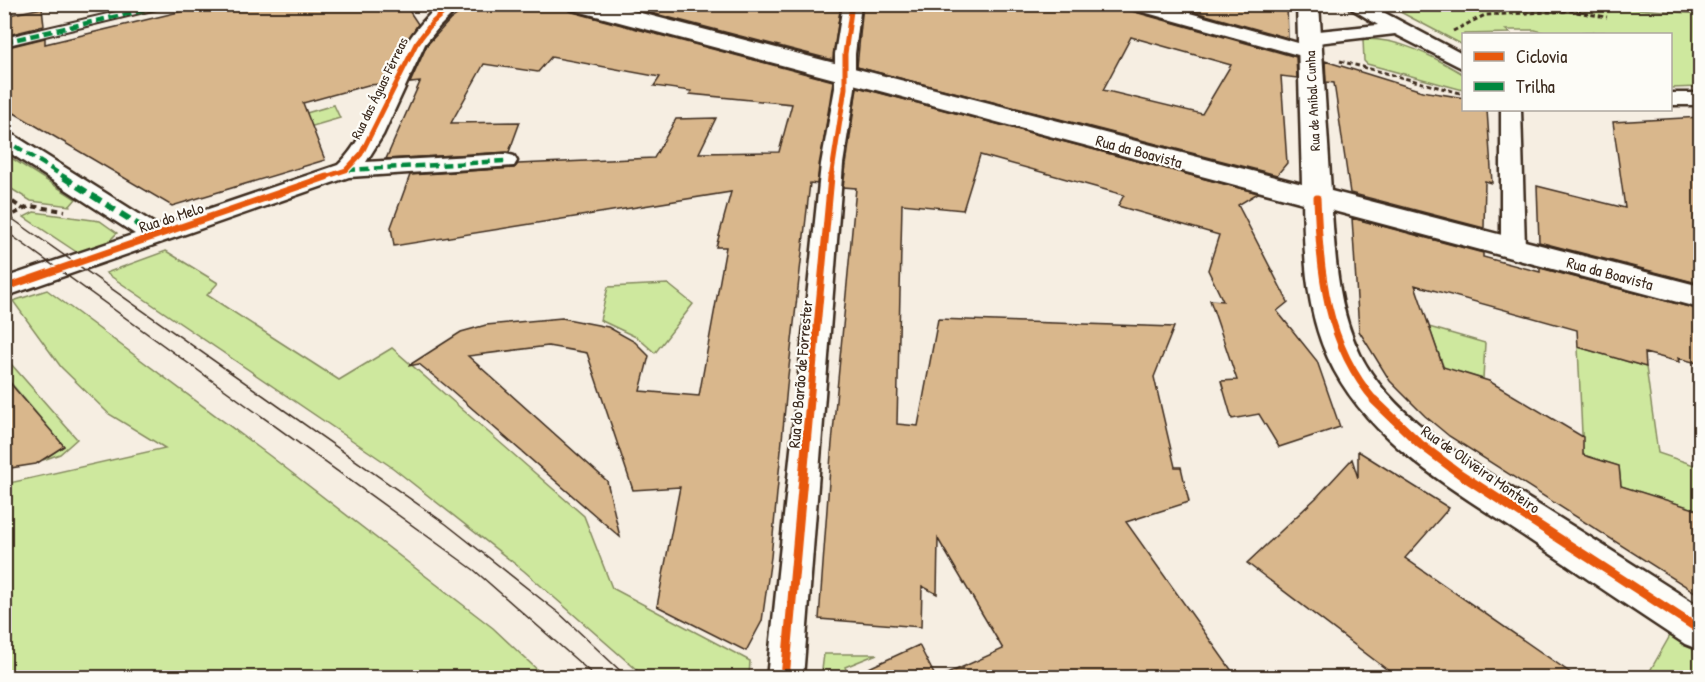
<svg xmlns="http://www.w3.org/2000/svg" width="1705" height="682" viewBox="0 0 1705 682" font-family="'Patrick Hand',sans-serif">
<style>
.green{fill:#cee89e;stroke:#84895e;stroke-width:1.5}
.building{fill:#d9b78c;stroke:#3b2a1e;stroke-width:1.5;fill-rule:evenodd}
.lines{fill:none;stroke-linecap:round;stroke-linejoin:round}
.pedestrian-casing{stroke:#3b2a1e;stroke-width:4}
.minor-casing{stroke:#3b2a1e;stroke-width:5}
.tertiary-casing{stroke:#3b2a1e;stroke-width:5}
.secondary-casing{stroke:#3b2a1e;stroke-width:5}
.path-far1{stroke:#3b2a1e;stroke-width:3;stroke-dasharray:4.5 3;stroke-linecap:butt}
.path{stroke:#3b2a1e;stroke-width:4;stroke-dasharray:6 4.5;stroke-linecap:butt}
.pedestrian{fill:#fdfcf7;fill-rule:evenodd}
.minor{fill:#fdfcf7;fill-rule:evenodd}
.tertiary{fill:#fdfcf7;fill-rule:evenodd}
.secondary{fill:#fdfcf7;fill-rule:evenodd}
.tram{stroke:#3b2a1e;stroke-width:1.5}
.quiet-far1{stroke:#00873e;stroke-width:4.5;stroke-dasharray:9 4.5;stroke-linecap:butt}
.quiet{stroke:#00873e;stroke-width:6;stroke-dasharray:11 6;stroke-linecap:butt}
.cycleway-far2-casing{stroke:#fdfcf7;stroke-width:8}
.cycleway-far1-casing{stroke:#fdfcf7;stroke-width:10}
.cycleway-casing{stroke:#fdfcf7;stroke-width:13}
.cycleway-far2{stroke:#e8590c;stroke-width:5}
.cycleway-far1{stroke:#e8590c;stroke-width:7}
.cycleway{stroke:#e8590c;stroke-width:9}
.labels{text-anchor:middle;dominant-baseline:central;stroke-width:4.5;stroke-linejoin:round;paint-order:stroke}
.far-street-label{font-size:14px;fill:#3b2a1e;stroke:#fdfcf7}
.street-label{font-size:16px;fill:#3b2a1e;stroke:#fdfcf7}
</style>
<rect width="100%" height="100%" fill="#f6eee2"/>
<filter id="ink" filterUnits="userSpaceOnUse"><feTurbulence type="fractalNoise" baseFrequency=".0167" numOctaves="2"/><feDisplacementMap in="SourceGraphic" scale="12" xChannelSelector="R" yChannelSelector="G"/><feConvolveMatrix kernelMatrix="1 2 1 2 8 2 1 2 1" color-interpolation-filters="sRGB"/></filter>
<g filter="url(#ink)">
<path class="green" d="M1589,5L1700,14V87L1671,88L1670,34H1608L1604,32L1549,34L1535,30H1506L1510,33L1464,34L1463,45L1387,5Z
M1363,39C1400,38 1432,56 1463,74V90L1367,64L1364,61Z
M334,105L340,118L169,168L166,154Z
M5,154L76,199L70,206L31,201L5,185Z
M34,212L100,221L117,233L108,242L78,253L24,217Z
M166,251L218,283L207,295L339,380L392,348L584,516L612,588L750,661L749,677H645L524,571L393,468L106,273Z
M668,284L693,304L655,353L638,338L600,320L608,287Z
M47,290L270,456L493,628L545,677H5V484L165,448L109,414L61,367L13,301Z
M1429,327L1485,343L1483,379L1457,371H1445Z
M1578,347L1646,367L1658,453L1700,467V511L1621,486L1619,466L1583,455Z
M4,356L77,439L60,454L43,460L64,446L5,376Z
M1671,634L1700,653V677L1646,678Z
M824,654H877L845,667L849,677L821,678Z"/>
<path class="building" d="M212,4H398L406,6L418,24L382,84L368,85L303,103L325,160L172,206L4,107V48L45,38V44Z
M472,4H565L569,11L833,81L817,184L810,183L788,376L771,557L762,621L746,651L657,606L680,487L633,490L587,353L548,346L468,356L607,481L620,537L451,390L419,364L408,366L461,332L486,325L562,318L608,327L635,342L649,356L640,391L699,396L726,247H716L731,192L394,246L391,227L410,175L514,168L518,164L654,158L676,119L716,118L699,153L779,152L792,104L690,94L691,91L654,86L660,77L551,57L538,72L484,64L451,123L520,122L509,152L386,159L420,82L410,83L427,45L450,20Z
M617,4H736L789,8L788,4H841L833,60Z
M863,4H1124L1128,10L1296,57L1297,78L1281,76L1287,163L1277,175L857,67ZM1131,37L1231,65L1202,114L1103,90Z
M1167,4H1287L1288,38Z
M42,8L44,26L4,36V16Z
M1325,61L1422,91L1464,98V110H1487L1492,183L1485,181L1484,228L1350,193L1334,83L1326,82Z
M857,87L1258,193L1238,205L1288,302L1277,311L1317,361L1340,427L1279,447L1259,414L1232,419L1221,381L1237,380L1210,300L1223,301L1208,270L1219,235L1118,206L1124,195L980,155L963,210L902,204L897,424L918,426L938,319L1174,327L1154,377L1175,467H1181L1189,502L1126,522L1237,678H938L1003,649L938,539L937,594L922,586L921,627L819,619L831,454L856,188L843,187Z
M1701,117V284L1539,242L1537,186L1625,208L1613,122Z
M1352,218L1483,253V257L1540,272V268L1701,310V364L1678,358L1679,362L1645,353L1646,367L1578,347L1577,330L1415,285L1443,367L1489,381L1583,437V455L1619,466L1621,486L1701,511V596L1449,436L1425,416L1390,381L1359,331Z
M4,376L64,446L36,464L4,469Z
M1358,451L1449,508L1405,558L1578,678H1398L1247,563L1317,497L1352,459L1358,478Z
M919,645L936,678H847Z"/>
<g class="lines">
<g class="pedestrian-casing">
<path id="pedestrian" d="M151,4H177L4,46V38Z"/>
</g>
<g class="minor-casing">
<path id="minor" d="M441,4H462L439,27L425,44L383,135L366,162L506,154L514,156L517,161L514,166L349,177L4,297V278L135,234L4,149V133L12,134L158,226L338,165C358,146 367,122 378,97C393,64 412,28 441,4Z
M843,4H861L855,54V88L843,164L803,678H767L821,164L835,88V54Z
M1126,4H1157L1316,48L1319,52L1309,58L1129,8Z
M1344,4H1368L1464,55V69L1395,34L1309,44L1302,42L1299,38L1302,34L1309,32L1378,25Z
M1670,93H1700V105H1670Z
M1501,110H1521L1525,247L1522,253L1513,255L1504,253L1501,247Z"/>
</g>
<g class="tertiary-casing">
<path id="tertiary" d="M1317,189L1327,192L1331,198C1335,250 1336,306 1360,354C1394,423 1487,472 1550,512C1600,543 1650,575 1700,607V650L1685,644C1632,609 1580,574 1527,538C1454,490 1366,441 1328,358C1305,308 1304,252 1303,198L1307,192Z"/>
</g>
<g class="secondary-casing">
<path id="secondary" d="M567,4H606L1302,184L1297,4H1319L1331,191L1700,286V308L570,9Z"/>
</g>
<path class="path-far1" d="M1453,31L1485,15L1570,11L1607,17
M1340,61L1464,94"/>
<path class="path" d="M4,196L23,209
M4,219L30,206L65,211"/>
<use href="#pedestrian" class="pedestrian"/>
<use href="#minor" class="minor"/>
<use href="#tertiary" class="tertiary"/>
<use href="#secondary" class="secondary"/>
<path class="tram" d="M4,213L446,524L560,614L628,678
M4,230L474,570L597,678"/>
<path class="quiet-far1" d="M4,42L171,4
M4,139L66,178
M347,170L506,161"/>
<path class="quiet" d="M63,177L156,236"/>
<g class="cycleway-far2-casing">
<path id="cycleway-far2" d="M322,178L346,170L361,154L416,44L432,23L453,4
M831,178L845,88V54L852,4"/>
</g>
<g class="cycleway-far1-casing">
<path id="cycleway-far1" d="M1317,198C1320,271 1325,344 1376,402
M4,288L326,177
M810,402L831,177"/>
</g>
<g class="cycleway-casing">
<path id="cycleway" d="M1374,400L1420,444L1460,474L1700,630
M785,678L810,400"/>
</g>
<use href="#cycleway-far2" class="cycleway-far2"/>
<use href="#cycleway-far1" class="cycleway-far1"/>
<use href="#cycleway" class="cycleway"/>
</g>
</g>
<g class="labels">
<g class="far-street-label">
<text transform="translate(379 88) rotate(-64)">Rua das Águas Férreas</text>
<text transform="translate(1312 101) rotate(-93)">Rua de Aníbal Cunha</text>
</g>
<g class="street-label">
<text transform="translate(1139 151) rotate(15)">Rua da Boavista</text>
<text transform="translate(171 217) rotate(-18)">Rua do Melo</text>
<text transform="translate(1610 273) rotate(15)">Rua da Boavista</text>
<text transform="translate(800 374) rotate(-85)">Rua do Barão de Forrester</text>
<text transform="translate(1481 469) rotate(35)">Rua de Oliveira Monteiro</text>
</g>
</g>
<rect width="1705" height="682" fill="none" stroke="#fdfcf7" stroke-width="24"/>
<rect x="12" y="12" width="1681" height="658" fill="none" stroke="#3b2a1e" stroke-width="2" filter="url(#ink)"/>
<rect x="1462" y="33" width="210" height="78" fill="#fdfcf7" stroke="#afa8a0" stroke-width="1.5"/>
<rect x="1474" y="52" width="30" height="9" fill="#e8590c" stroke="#afa8a0" stroke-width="1.5"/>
<text x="1516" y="63" font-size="18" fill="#3b2a1e">Ciclovia</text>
<rect x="1474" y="82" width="30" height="9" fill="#00873e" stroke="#afa8a0" stroke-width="1.5"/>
<text x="1516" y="93" font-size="18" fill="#3b2a1e">Trilha</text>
</svg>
